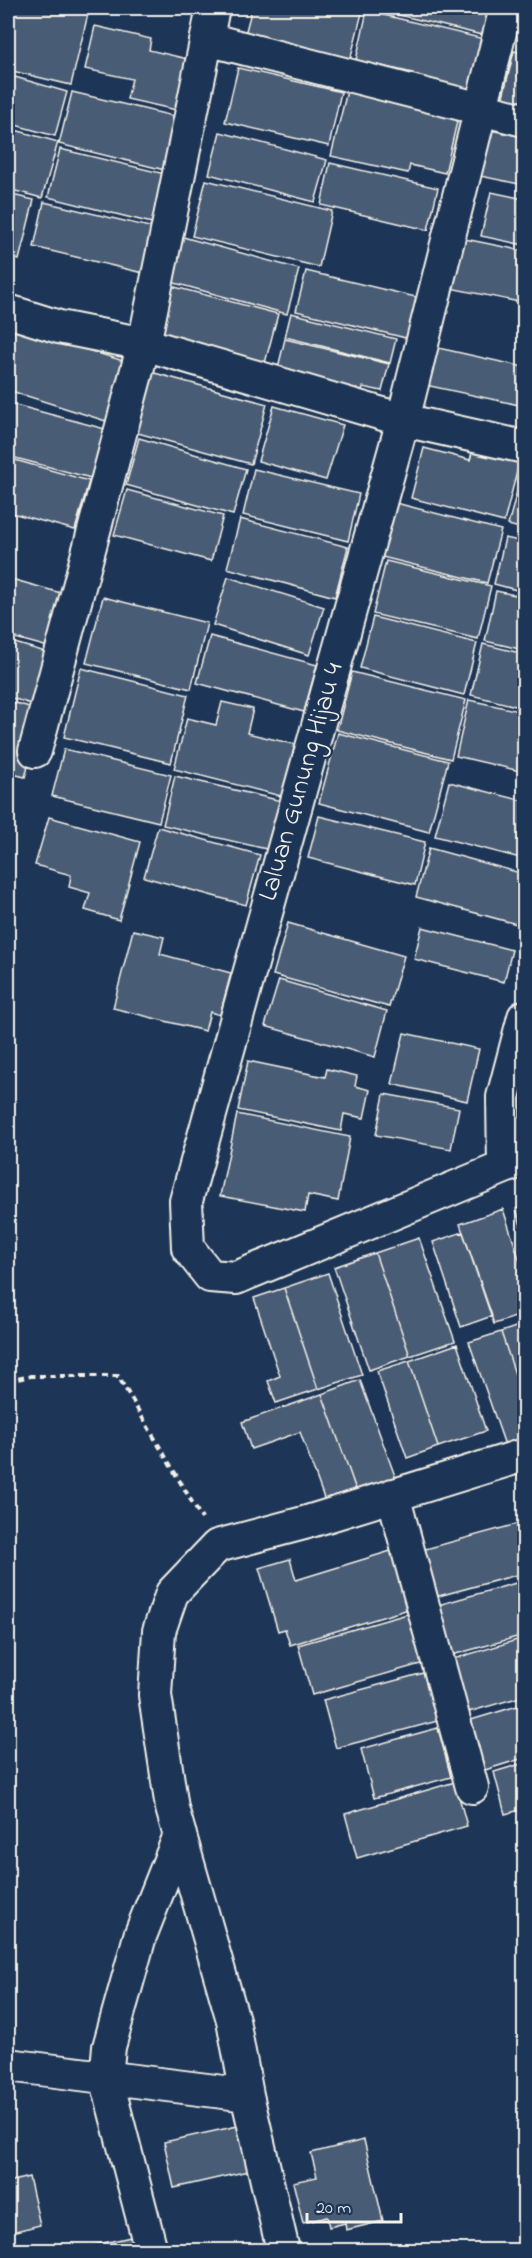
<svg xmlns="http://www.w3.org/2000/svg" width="532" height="2258" viewBox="0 0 532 2258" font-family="'Indie Flower',sans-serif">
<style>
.building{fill:#485b74;stroke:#f4f1e8;stroke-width:1.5}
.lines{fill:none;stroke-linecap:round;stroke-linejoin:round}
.minor-casing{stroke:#f4f1e8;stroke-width:36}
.path{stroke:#f4f1e8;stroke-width:4;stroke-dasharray:6 4.5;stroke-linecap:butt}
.minor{stroke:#1d3557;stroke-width:32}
.labels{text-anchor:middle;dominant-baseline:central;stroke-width:4.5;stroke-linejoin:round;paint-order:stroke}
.street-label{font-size:27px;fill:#f4f1e8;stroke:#1d3557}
</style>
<rect width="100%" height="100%" fill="#1d3557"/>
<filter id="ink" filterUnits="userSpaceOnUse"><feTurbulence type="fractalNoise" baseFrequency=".0167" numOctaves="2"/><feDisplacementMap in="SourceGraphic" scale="12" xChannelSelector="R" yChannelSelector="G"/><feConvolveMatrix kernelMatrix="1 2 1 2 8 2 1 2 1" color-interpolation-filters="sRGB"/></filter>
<g filter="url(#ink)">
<path class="building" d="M8,8H62L88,14L71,85L8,70Z
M252,8H355L363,9L348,68L243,42Z
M370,8H493L486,36Z
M367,11L484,39L471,95L411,81L413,73L356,60Z
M95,26L151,39L149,50L192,60L181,111L127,99L132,79L85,69Z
M514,51L524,53V114L500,109Z
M238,68L341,92L329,146L225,122Z
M8,75L67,92L55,136L8,123Z
M348,87L459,113L445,173L410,165L408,173L331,156Z
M72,92L186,119L173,172L59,144Z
M8,128L58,142L42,198L8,189Z
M490,130L524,137V185L480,176Z
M220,132L327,160L315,202L209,174Z
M60,149L169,175L156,224L48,197Z
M330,163L438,188L428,230L321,205Z
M206,180L332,211L319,267L192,236Z
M491,192L524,199V245L481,236Z
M8,194L34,200L19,260L8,257Z
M44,202L154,228L143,273L34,247Z
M183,237L299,269L287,314L171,282Z
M460,238L524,251V303L450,288Z
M306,271L420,298L410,339L296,311Z
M171,286L278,314L265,363L158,335Z
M291,313L396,339L390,363L285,337Z
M15,328L127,362L109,422L8,390V353Z
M285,339L389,364L382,391L363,387L359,400L275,380Z
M434,347L524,367V406L425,385Z
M151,372L267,404L251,464L134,432Z
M8,403L105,429L91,478L8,456Z
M274,406L343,425L326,480L258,461Z
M139,438L246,469L233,515L126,485Z
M424,448L470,460L473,449L520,460L504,522L411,498Z
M8,458L89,481L75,530L8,512Z
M524,465V529L508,525Z
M254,469L359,494L348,541L243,515Z
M127,490L223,516L211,561L114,535Z
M392,502L501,530L487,583L378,556Z
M240,519L348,547L335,597L227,568Z
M505,538L524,542V592L494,584Z
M386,561L491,586L478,639L373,614Z
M228,577L324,607L309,655L213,625Z
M8,578L68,595L52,648L8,636Z
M496,591L524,597V650L485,641Z
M103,597L207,623L191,689L86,663Z
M373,617L477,643L464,695L360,668Z
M210,636L317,665L304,712L197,683Z
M8,641L56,655L41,707L8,697Z
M483,644L524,654V708L471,695Z
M81,668L188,695L171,763L64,737Z
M352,672L466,700L451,759L337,730Z
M469,700L524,712V772L456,756Z
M8,701L44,711L25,777L8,773Z
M222,702L253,709L247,733L302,746L289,798L174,769L187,718L216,725Z
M338,733L448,761L429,832L319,803Z
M64,749L171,775L159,822L52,796Z
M175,776L286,802L275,851L163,825Z
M449,782L524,801V859L435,836Z
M319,816L425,842L415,885L308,858Z
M49,817L140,842L119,920L85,910L90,893L69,887L71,875L35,865Z
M158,827L260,855L246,905L144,877Z
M429,848L524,874V926L416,897Z
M288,923L404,956L389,1007L273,975Z
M422,927L512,950L504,982L414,959Z
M133,930L164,937L160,954L231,973L220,1015L210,1012L205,1031L113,1008Z
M279,980L387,1011L375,1057L265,1026Z
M404,1033L479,1049L467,1101L392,1084Z
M248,1061L325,1077L327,1069L357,1076L355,1086L370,1090L364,1118L344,1114L341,1131L238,1110Z
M384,1094L459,1108L451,1149L376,1135Z
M237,1114L350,1137L338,1201L308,1195L305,1212L220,1196Z
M524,1206V1235L516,1209Z
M503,1209L524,1274V1314L494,1324L460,1224Z
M463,1232L492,1316L461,1327L433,1242Z
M419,1238L455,1341L410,1356L375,1253Z
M375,1253L410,1356L369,1370L334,1267Z
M328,1273L362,1375L318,1389L284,1288Z
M284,1288L318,1389L276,1403L268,1381L280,1376L254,1298Z
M524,1324V1401L501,1332Z
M501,1332L524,1401V1441L506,1448L469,1342Z
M457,1344L486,1431L438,1447L409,1361Z
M409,1361L438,1447L407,1458L377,1371Z
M360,1380L399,1487L360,1501L322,1394Z
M322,1394L360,1501L329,1512L300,1432L251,1449L242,1422Z
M524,1522V1573L435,1597L422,1550Z
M394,1550L412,1608L290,1645L285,1629L278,1631L259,1568L290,1559L296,1580Z
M516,1583L524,1613V1635L452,1655L438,1605Z
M411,1613L424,1663L312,1695L298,1645Z
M524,1638V1696L465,1713L450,1660Z
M431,1671L445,1719L336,1748L323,1700Z
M524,1704V1758L485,1770L471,1720Z
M438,1728L451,1777L374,1798L361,1749Z
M524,1763V1809L505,1814L494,1772Z
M455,1782L467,1826L357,1858L345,1814Z
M247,2124L257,2169L174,2188L164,2142Z
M364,2140L383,2221L346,2230L345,2223L329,2227L327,2217L303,2223L293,2182L317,2177L311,2153Z
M29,2177L40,2225L8,2233V2182Z
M131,2237L134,2250H72Z"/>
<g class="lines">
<g class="minor-casing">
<path id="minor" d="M506,8L403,420L186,1201L188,1248L210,1276L236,1278L524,1159
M207,39L524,120
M8,311L59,327L144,344L403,420L524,447
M35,751L144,344L213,8
M504,1167L503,1097L524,1017
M393,1495L472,1787
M8,2065L247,2095L233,2020L172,1808L155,1695L159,1631L172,1593L217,1546L304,1523L524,1455
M247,2095L283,2250
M151,2250L106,2077L109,2047L140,1936L180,1835"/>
</g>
<path class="path" d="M8,1381L31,1376H118L202,1519"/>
<use href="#minor" class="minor"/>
</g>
</g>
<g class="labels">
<g class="street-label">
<text transform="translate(302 782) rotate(-74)">Laluan Gunung Hijau 4</text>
</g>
</g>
<rect width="532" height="2258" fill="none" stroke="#1d3557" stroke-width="30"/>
<rect x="15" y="15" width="502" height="2228" fill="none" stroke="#f4f1e8" stroke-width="2" filter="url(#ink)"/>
<path d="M307 2213v9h94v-9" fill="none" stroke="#f4f1e8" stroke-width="3"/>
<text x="316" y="2213" font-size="18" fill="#f4f1e8" stroke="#1d3557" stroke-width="4.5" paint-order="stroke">20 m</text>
</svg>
